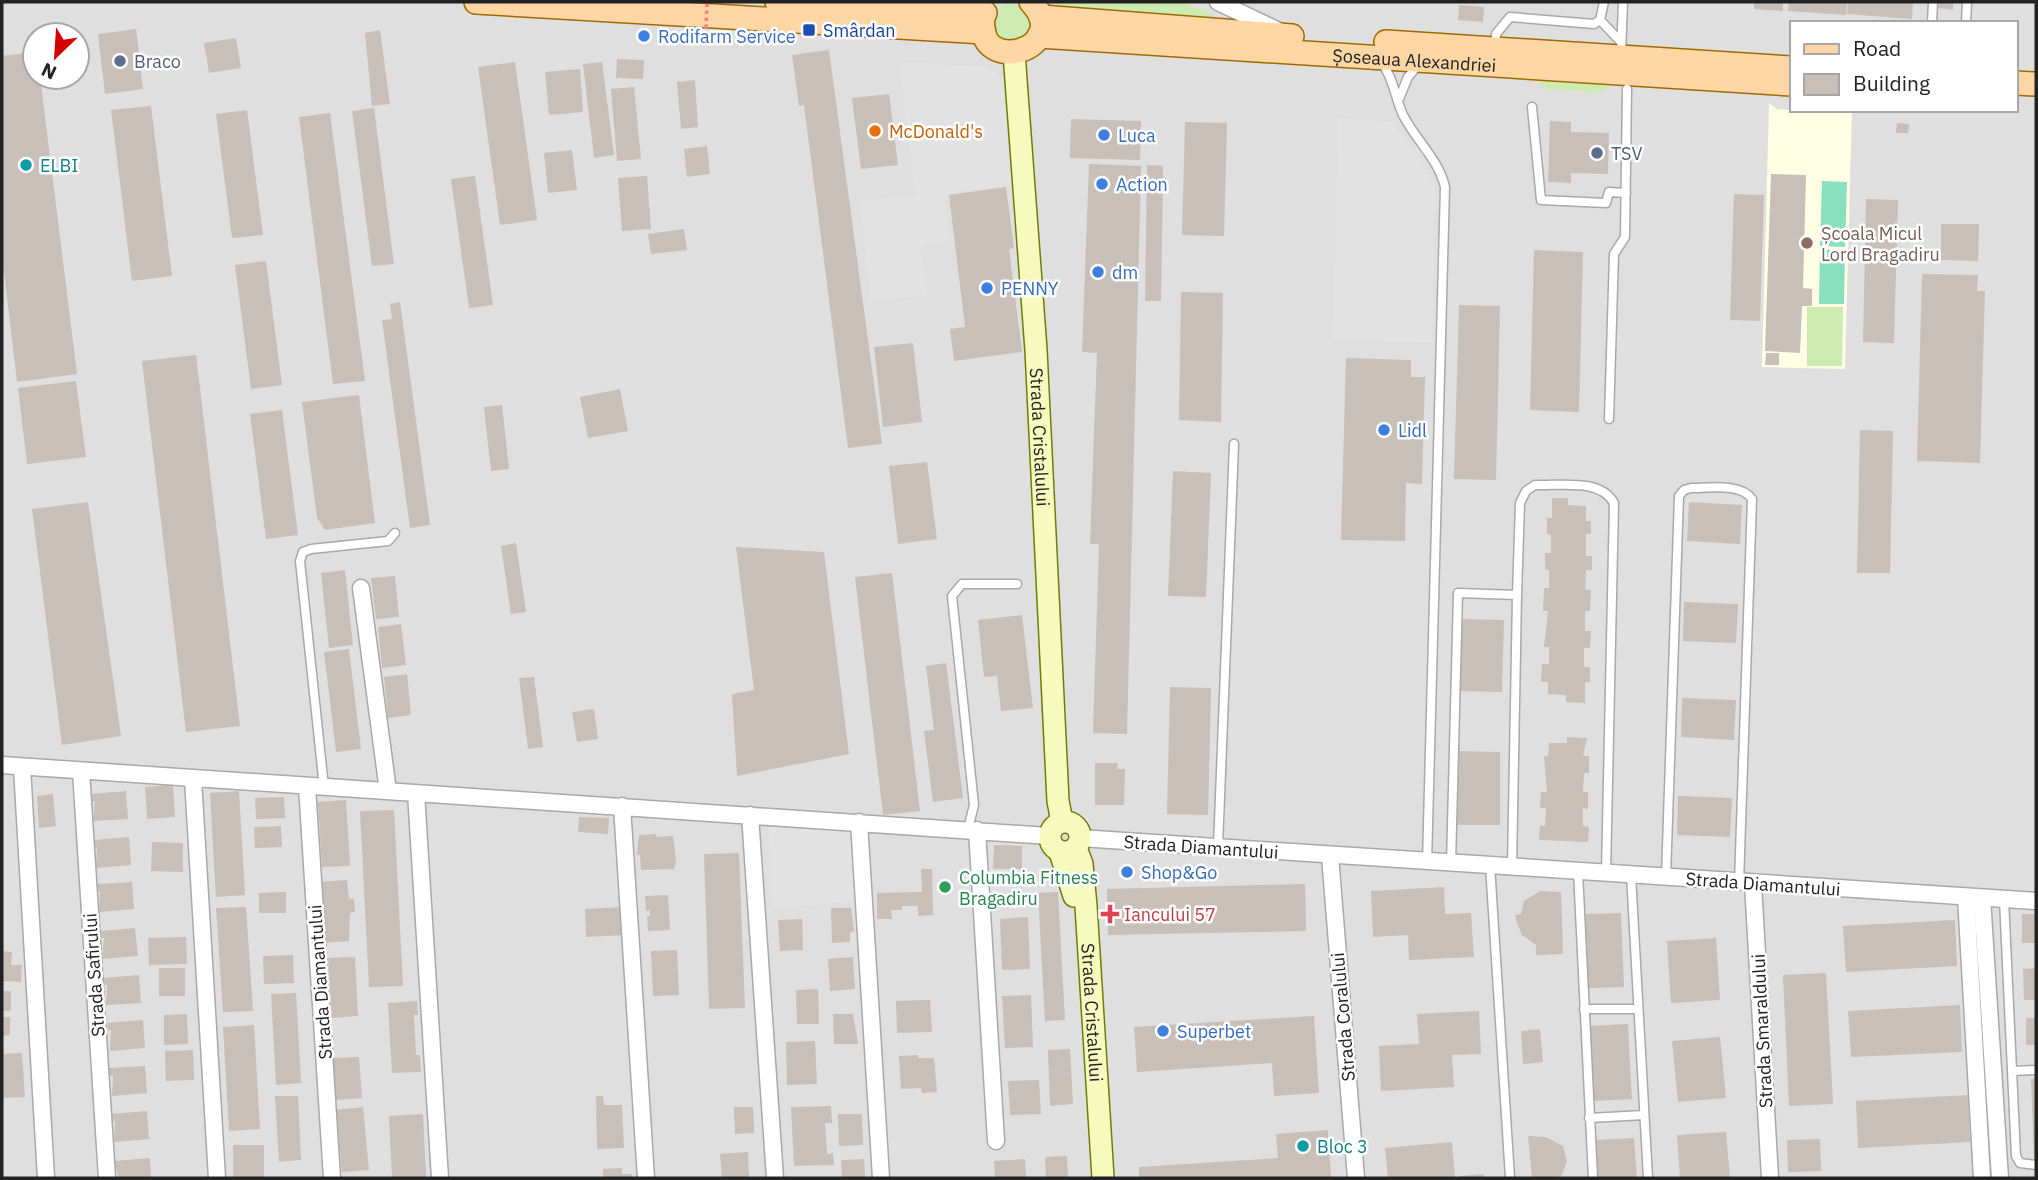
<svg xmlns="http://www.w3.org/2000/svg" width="2038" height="1180" viewBox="0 0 2038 1180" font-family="'IBM Plex Sans',sans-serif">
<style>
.residential{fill:#e0dfdf;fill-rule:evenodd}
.education{fill:#ffffe5}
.grass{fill:#cdebb0}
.pitch{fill:#88e0be}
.parking{fill:#e2e2e2}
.building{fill:#c7bfb8}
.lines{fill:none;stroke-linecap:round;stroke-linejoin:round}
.lane-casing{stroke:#a9a9a9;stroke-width:11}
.street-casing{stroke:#a9a9a9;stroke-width:19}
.secondary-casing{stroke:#707d05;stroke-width:24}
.primary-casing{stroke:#a06b00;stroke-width:26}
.lane{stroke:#fff;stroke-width:8}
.street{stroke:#fff;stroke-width:16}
.secondary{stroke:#f7fabf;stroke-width:21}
.primary{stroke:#fcd6a4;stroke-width:23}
.path-bridge{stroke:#fa8072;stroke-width:3.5;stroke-dasharray:3.5 3.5;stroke-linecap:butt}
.transit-dot{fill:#1a4fb4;stroke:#fff;stroke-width:2.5}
.shop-dot{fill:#3f7fe0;stroke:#fff;stroke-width:2.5}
.service-dot{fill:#5c6f8a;stroke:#fff;stroke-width:2.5}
.food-dot{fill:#e8710a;stroke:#fff;stroke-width:2.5}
.culture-dot{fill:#0f9aa8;stroke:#fff;stroke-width:2.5}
.education-dot{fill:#8d6e63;stroke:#fff;stroke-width:2.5}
.leisure-dot{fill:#2e9e5b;stroke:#fff;stroke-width:2.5}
.health-dot{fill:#e0444e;stroke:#fff;stroke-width:2.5}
.labels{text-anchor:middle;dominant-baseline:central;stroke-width:5;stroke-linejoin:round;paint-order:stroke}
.transit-label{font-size:18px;fill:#164399;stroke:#fff;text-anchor:start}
.shop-label{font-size:18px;fill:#366cbe;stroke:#fff;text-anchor:start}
.street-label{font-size:18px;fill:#222;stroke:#fff}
.service-label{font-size:18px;fill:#4e5e75;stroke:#fff;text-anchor:start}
.food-label{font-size:18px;fill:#c56008;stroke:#fff;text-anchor:start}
.culture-label{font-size:18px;fill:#0d838f;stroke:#fff;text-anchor:start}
.education-label{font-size:18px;fill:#785e54;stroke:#fff;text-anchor:start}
.leisure-label{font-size:18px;fill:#27864d;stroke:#fff;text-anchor:start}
.health-label{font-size:18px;fill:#be3a42;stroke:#fff;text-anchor:start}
</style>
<rect width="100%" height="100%" fill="#f2efe9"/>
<path class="residential" d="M2,2H2036V1178H2ZM1791,23H2015V110H1791ZM35,35H77V77H35Z"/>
<path class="education" d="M1769,103L1777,109L1791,110H1852L1845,369L1762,367Z"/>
<path class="grass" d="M1052,2H1183L1212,14L1208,20L1064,9Z
M993 23a19 19 0 1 1 38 0a19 19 0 1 1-38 0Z
M1540,79L1603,81L1608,88L1601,93L1547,89L1537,82Z
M1807,307H1843L1842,366H1807Z"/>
<path class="pitch" d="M1822,181L1847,182L1845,247L1820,246Z
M1820,250H1845L1844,304H1819Z"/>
<path class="parking" d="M910,62L986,67L997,74L1003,87L1013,185L944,194L950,241L921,245L927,295L871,301L859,202L915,195L899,64Z
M1338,118L1393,122L1434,183L1432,343L1332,338Z
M769,825L854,831L859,901L772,908Z"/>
<path class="building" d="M1754,2H1783V11L1754,9Z
M1789,2H1847L1846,15L1788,11Z
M1848,2H1913L1912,19L1847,14Z
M1939,2H1953V10L1938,8Z
M1459,5L1484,7L1483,22L1458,20Z
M136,29L143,89L105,94L98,34Z
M380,30L390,104L372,106L365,33Z
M236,38L241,68L209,73L204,43Z
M829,50L882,444L848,448L804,105L799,106L792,55Z
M35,52V77H40L77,374L17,382L2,254V56Z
M617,59L644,60L643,79L616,78Z
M515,62L537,220L500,225L478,67Z
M602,62L614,155L594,158L583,64Z
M580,69L583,112L549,115L545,72Z
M695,80L698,127L681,129L677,82Z
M634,87L641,159L617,161L611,89Z
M889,94L898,165L861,169L852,98Z
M151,106L172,276L132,281L111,110Z
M374,108L394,264L372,266L352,111Z
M247,110L263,235L232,238L216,114Z
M330,113L365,381L333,384L299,117Z
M1071,119L1141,121L1140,160L1070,158Z
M1550,121L1571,122V132L1609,133L1608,174L1571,173V183L1548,182Z
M1185,122L1227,123L1224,236L1182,235Z
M1897,123L1909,124L1908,133H1896Z
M707,146L710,174L687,177L684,149Z
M572,150L577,190L548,193L544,153Z
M1089,164L1141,166L1127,734L1093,733L1099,544H1090L1097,353L1082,352Z
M1147,165L1163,166L1161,301H1145Z
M1771,174L1806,175L1803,288L1812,289V306H1802L1800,353L1765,351Z
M475,176L493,305L469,308L451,179Z
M647,176L651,229L622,231L618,178Z
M1006,187L1014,248L1009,249L1022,352L954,361L950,329L965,327L949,195Z
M1734,194L1764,195L1760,321L1730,320Z
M1866,199L1898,200L1894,343L1863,342Z
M1941,224H1979L1978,261L1941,260Z
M684,229L687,250L651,254L648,234Z
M1534,250L1583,252L1579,412L1530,410Z
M266,261L282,385L251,389L235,265Z
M1922,274L1978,275L1977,291H1985L1980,463L1917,461Z
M1181,292L1223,293L1221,422L1179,420Z
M400,302L430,525L410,528L382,320L392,319L390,304Z
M1459,305L1500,306L1496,480L1454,479Z
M913,343L922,422L883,427L874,347Z
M1766,353H1779V365H1765Z
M196,355L240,726L186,732L142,361Z
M1346,358L1411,360V377H1425L1422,484L1406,483L1405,541L1341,540Z
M76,381L86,457L27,464L18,388Z
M620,389L628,431L588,438L580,397Z
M359,395L375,523L325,530L317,518L302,402Z
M502,405L509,469L491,471L484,407Z
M282,410L298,535L266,539L250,414Z
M1860,430L1893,431L1890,573H1857Z
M927,462L937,539L898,544L889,466Z
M1173,471L1211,473L1206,597L1168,596Z
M1552,498H1568V505L1586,506V521H1591V534H1586V556H1592V570H1586L1585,590H1591L1590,611H1585V631H1591L1590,648H1584V667H1590V682H1585V703L1566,702V695L1548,694V682H1541L1542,664H1549V647H1544L1548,611H1543L1544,588H1549V570L1545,569V553H1551V535L1547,534V518H1552Z
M88,502L121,736L62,745L32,509Z
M1689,502L1742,505L1740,544L1687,541Z
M516,543L526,612L511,614L501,546Z
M736,547L824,552L849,754L737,776L732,694L754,690Z
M345,570L353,645L329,648L321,573Z
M892,573L920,811L883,815L855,577Z
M395,576L399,617L376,619L371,578Z
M1684,602L1738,604L1736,643L1683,641Z
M1022,615L1033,708L1001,711L997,676L984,677L978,620Z
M1461,619L1504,620L1502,692L1460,691Z
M401,624L406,665L382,668L378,627Z
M349,649L361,749L336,752L324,652Z
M946,663L963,798L933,802L924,731L934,730L926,666Z
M407,674L411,715L388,718L384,677Z
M534,677L543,747L528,749L519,678Z
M1170,687L1211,688L1208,815L1167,814Z
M1682,698L1736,700L1734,740L1681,737Z
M594,709L598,739L577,742L572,712Z
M1567,737L1587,738L1583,756H1589V773H1584L1583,792H1588V809L1583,808V826L1589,827L1588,842L1539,840L1540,826H1545L1546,808H1540L1541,792H1547L1544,756H1548L1549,743H1567Z
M1457,751L1500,752V825H1456Z
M1095,763H1118L1117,769H1125L1124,805H1095Z
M173,785L175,817L147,819L145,787Z
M126,791L128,819L93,821L95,801H91V794Z
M239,791L245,895L216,897L210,793Z
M53,794L56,826L39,828L37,796Z
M1678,796L1732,798L1730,837L1677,835Z
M284,797L285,818L256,819L255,798Z
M346,800L350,866L322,867L318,802Z
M394,810L403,986L369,987L360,811Z
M579,817L609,818L608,834L578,832Z
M281,826L282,847L255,848L254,827Z
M656,834V837L673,836L676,861L674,869L641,870L640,855H637L639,835Z
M129,837L131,865L96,868L97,847H94V840Z
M152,842L183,843V872L151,871Z
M994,845L1022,846V869H993Z
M739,853L745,1008L709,1009L704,854Z
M921,869H932L933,915L918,916V906H902V910H891L892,919H877V893L922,892Z
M347,880L349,899H354L355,912L350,913L349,941L324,943V903H321L319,882Z
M132,882L134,909L99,912L100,891L97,892L96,884Z
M1305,884L1306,931L1108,935L1107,889Z
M1444,887L1445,914L1471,913L1474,957L1409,960L1408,935L1373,937L1371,891Z
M1540,891L1561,892L1563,954L1536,955V945L1522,935L1517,923L1515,915L1521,914L1524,901Z
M286,892V913H259V893Z
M1058,892L1065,1020L1045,1021L1038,893Z
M668,895L670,930L648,931L647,916H650V910L646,911L645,896Z
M246,907L253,1011L223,1012L216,908Z
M624,907L626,935L586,937L585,909Z
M831,908H851L854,931L850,932V942L832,943Z
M1621,913L1624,987L1588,988L1584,914Z
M2022,914H2036V943H2022Z
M1028,917L1030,969L1002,970L1000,919Z
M802,919L803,950L780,951L778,920Z
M1955,920L1957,966L1846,972L1843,926Z
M135,928L138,956L102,959L104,938H100V931Z
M186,937L187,964L149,965L148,938Z
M1716,938L1720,1000L1671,1003L1667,941Z
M677,950L679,995L653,996L651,951Z
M2,951L12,952L11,965H22L21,982L2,981Z
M293,955L294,983L264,984L263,956Z
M355,957L358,1016L332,1018L328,958Z
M853,957L855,989L830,991L828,959Z
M159,968H185V996H159Z
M2036,968V1000H2024L2023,969Z
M1826,973L1833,1104L1789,1106L1783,975Z
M139,975L141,1003L106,1005L107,985H104L103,978Z
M818,989L819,1024H797L796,990Z
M2,991H11V1011H2Z
M296,993L301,1083L276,1085L271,994Z
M1031,995L1033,1047L1005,1048L1002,996Z
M930,1000L932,1032L897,1033L896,1001Z
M417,1001L418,1015H414L416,1055H420L421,1072L392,1073L388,1003Z
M1960,1005L1962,1052L1851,1057L1848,1011Z
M1479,1011L1481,1054L1452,1055L1454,1087L1381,1091L1379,1046L1419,1044L1417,1014Z
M187,1014L188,1044L164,1045V1015Z
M833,1014H853L858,1044H834Z
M1314,1016L1319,1093L1274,1096L1272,1063L1137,1072L1134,1027Z
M2,1017H10V1035L2,1036Z
M2026,1018H2036V1045H2026Z
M143,1020L145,1048L110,1051L111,1030L108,1031L107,1023Z
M1628,1024L1632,1099L1594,1101L1590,1026Z
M254,1025L260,1129L229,1131L223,1027Z
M1540,1029L1543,1062L1523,1064L1521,1031Z
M1720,1037L1726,1098L1678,1102L1672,1041Z
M815,1041L817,1084L787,1085L786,1042Z
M1070,1049L1073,1104L1050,1106L1048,1050Z
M193,1050L194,1080L166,1081L165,1051Z
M22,1053L25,1097L2,1098V1054Z
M918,1055V1058H934L937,1092L922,1093L921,1088L901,1089L899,1056Z
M359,1057L362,1098L335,1100L332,1058Z
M145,1066L147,1093L112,1096L113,1075L110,1076L109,1068Z
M2036,1078V1160H2034L2031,1079Z
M1039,1080L1041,1114L1010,1115L1008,1081Z
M1968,1095L1970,1142L1858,1148L1856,1101Z
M275,1096H298L301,1160L279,1162Z
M596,1096H603L604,1105H622L624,1148L597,1149Z
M831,1106L832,1123H825L827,1154L833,1153L834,1165L794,1166L791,1107Z
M363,1107L369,1170L342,1172L336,1110Z
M734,1107H753L754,1133L735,1134Z
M147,1111L149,1139L114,1142L115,1121H111V1114Z
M423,1114L426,1178H392L389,1116Z
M838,1114H862L863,1145L839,1146Z
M1328,1130L1331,1178H1139V1167L1278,1158L1276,1134Z
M1726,1132L1730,1178H1680L1677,1135Z
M1528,1136L1546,1137L1563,1146L1567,1161L1562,1175L1556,1178H1532Z
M1634,1138L1637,1178H1596L1594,1140Z
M1820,1139L1821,1171L1788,1172L1787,1140Z
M1452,1142L1455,1178H1388L1385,1148Z
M233,1145H264V1178H233Z
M748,1152L749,1178H722L720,1154Z
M1067,1156L1068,1178H1046L1045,1157Z
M150,1158L151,1178H119L114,1161Z
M864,1159L865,1178H842L841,1160Z
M1025,1159L1026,1178H995L994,1161Z
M622,1168V1174H632V1178H603V1169Z
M1484,1174V1178H1459V1176Z"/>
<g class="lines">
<g class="lane-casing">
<path id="lane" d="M1600,20L1621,42
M1932,23L1933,2
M1966,23L1967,2
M1495,46L1496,34L1510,17L1594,24L1600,20L1604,2
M1621,54L1623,2
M1382,63C1394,79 1395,98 1403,115C1415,139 1439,160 1445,187L1427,863
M1399,99L1408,77L1420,63
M1532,107L1541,200L1606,203L1609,192L1626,193
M1609,419L1614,254L1625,237L1627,89
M1517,595L1520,503L1526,491L1535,485C1561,486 1600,478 1614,503L1606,873
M324,787L300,561L303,552L311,549L388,541L395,533
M968,829L974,805L952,596L962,584H1017
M1218,847L1234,444
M1451,864L1458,593L1517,595L1512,867
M1490,865L1510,1178
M1578,871L1593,1178
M1631,875L1648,1178
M1666,877L1679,496L1684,490L1691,488C1709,488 1741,483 1752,499L1739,883
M2004,899L2016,1156L2020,1163L2036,1165
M1584,1009H1638
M2012,1071L2036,1070
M1589,1118L1644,1115"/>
</g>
<g class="street-casing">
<path id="street" d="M1218,2L1283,33
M361,588L388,791
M2,765L1049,836
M22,767L46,1178
M81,771L107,1178
M193,779L217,1178
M307,786L332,1178
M416,793L440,1178
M622,806L646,1178
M750,815L775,1178
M859,822L881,1178
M977,830L996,1141
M1080,838L2036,901
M1330,856L1356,1178
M1753,884L1770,1178
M1966,897L1982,1178
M1982,898L2000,1178"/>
</g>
<g class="secondary-casing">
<g id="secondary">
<path id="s1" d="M1014,53L1036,350L1058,801L1062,822"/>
<circle cx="1065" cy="837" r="15"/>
<path id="s2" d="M1076,848L1082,864L1086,906L1103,1178"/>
<path d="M1060,852L1074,896"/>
</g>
</g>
<g class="primary-casing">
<g id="primary">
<path d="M476,2L984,32"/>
<path d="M777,2L985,13"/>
<path d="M1041,17L1292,36"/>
<path d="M983,18C976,79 1075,48 1031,2"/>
<path id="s3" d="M1039,36L1791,84"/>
<path d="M1386,42L1791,68"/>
<path d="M2015,83L2036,84"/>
</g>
</g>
<use href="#lane" class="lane"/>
<use href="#street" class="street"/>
<use href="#secondary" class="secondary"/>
<use href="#primary" class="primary"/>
<path class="path-bridge" d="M706,28L707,2"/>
</g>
<rect class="transit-dot" x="802" y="23" width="14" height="14" rx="3.5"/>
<g class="shop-dot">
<circle cx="644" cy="36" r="7"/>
<circle cx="1104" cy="135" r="7"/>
<circle cx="1102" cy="184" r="7"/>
<circle cx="1098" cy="272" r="7"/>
<circle cx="987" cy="288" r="7"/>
<circle cx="1384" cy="430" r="7"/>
<circle cx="1127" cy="872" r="7"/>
<circle cx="1163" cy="1031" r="7"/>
</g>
<g class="service-dot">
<circle cx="120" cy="61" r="7"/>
<circle cx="1597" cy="153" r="7"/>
</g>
<circle class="food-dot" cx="875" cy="131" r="7"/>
<g class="culture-dot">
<circle cx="26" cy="165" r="7"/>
<circle cx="1303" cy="1146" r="7"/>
</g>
<circle class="education-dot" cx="1807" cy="243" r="7"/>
<circle class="leisure-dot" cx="945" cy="887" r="7"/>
<path class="health-dot" d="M1106.5 903.5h7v7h7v7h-7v7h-7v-7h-7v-7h7z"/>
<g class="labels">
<g class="transit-label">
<text x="823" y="30">Smârdan</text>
</g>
<g class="shop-label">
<text x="658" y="36">Rodifarm Service</text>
<text x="1118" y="135">Luca</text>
<text x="1116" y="184">Action</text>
<text x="1112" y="272">dm</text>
<text x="1001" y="288">PENNY</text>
<text x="1398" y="430">Lidl</text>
<text x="1141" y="872">Shop&amp;Go</text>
<text x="1177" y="1031">Superbet</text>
</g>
<g class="street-label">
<text stroke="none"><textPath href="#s3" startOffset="376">Șoseaua Alexandriei</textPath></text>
<text stroke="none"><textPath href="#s1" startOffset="385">Strada Cristalului</textPath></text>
<text transform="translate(1201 847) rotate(4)">Strada Diamantului</text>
<text transform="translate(1763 884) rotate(4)">Strada Diamantului</text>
<text transform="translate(94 975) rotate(-94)">Strada Safirului</text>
<text transform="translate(320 982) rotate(-94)">Strada Diamantului</text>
<text stroke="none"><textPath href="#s2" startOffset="166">Strada Cristalului</textPath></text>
<text transform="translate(1343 1017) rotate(-95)">Strada Coralului</text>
<text transform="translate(1762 1031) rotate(-93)">Strada Smaraldului</text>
</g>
<g class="service-label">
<text x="134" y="61">Braco</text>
<text x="1611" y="153">TSV</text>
</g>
<g class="food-label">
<text x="889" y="131">McDonald's</text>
</g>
<g class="culture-label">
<text x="40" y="165">ELBI</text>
<text x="1317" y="1146">Bloc 3</text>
</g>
<g class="education-label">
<text x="1821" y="233">Școala Micul<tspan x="1821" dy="21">Lord Bragadiru</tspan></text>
</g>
<g class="leisure-label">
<text x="959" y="877">Columbia Fitness<tspan x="959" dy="21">Bragadiru</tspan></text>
</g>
<g class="health-label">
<text x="1124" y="914">Iancului 57</text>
</g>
</g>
<rect width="2038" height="1180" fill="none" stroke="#222222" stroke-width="7"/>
<rect x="1790" y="21" width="228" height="91" fill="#ffffff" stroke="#a7a7a7" stroke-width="2"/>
<rect x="1804" y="44" width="35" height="10" fill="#fcd6a4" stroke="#a7a7a7" stroke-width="2"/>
<text x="1853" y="56" font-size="21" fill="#222222">Road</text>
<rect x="1804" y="74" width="35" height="21" fill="#c7bfb8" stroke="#a7a7a7" stroke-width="2"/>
<text x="1853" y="91" font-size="21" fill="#222222">Building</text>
<g transform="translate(56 56) rotate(205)"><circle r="33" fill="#ffffff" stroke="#a7a7a7" stroke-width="2"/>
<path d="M0-5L12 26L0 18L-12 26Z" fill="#d40000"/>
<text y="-10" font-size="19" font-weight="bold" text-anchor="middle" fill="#222222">N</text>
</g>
</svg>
